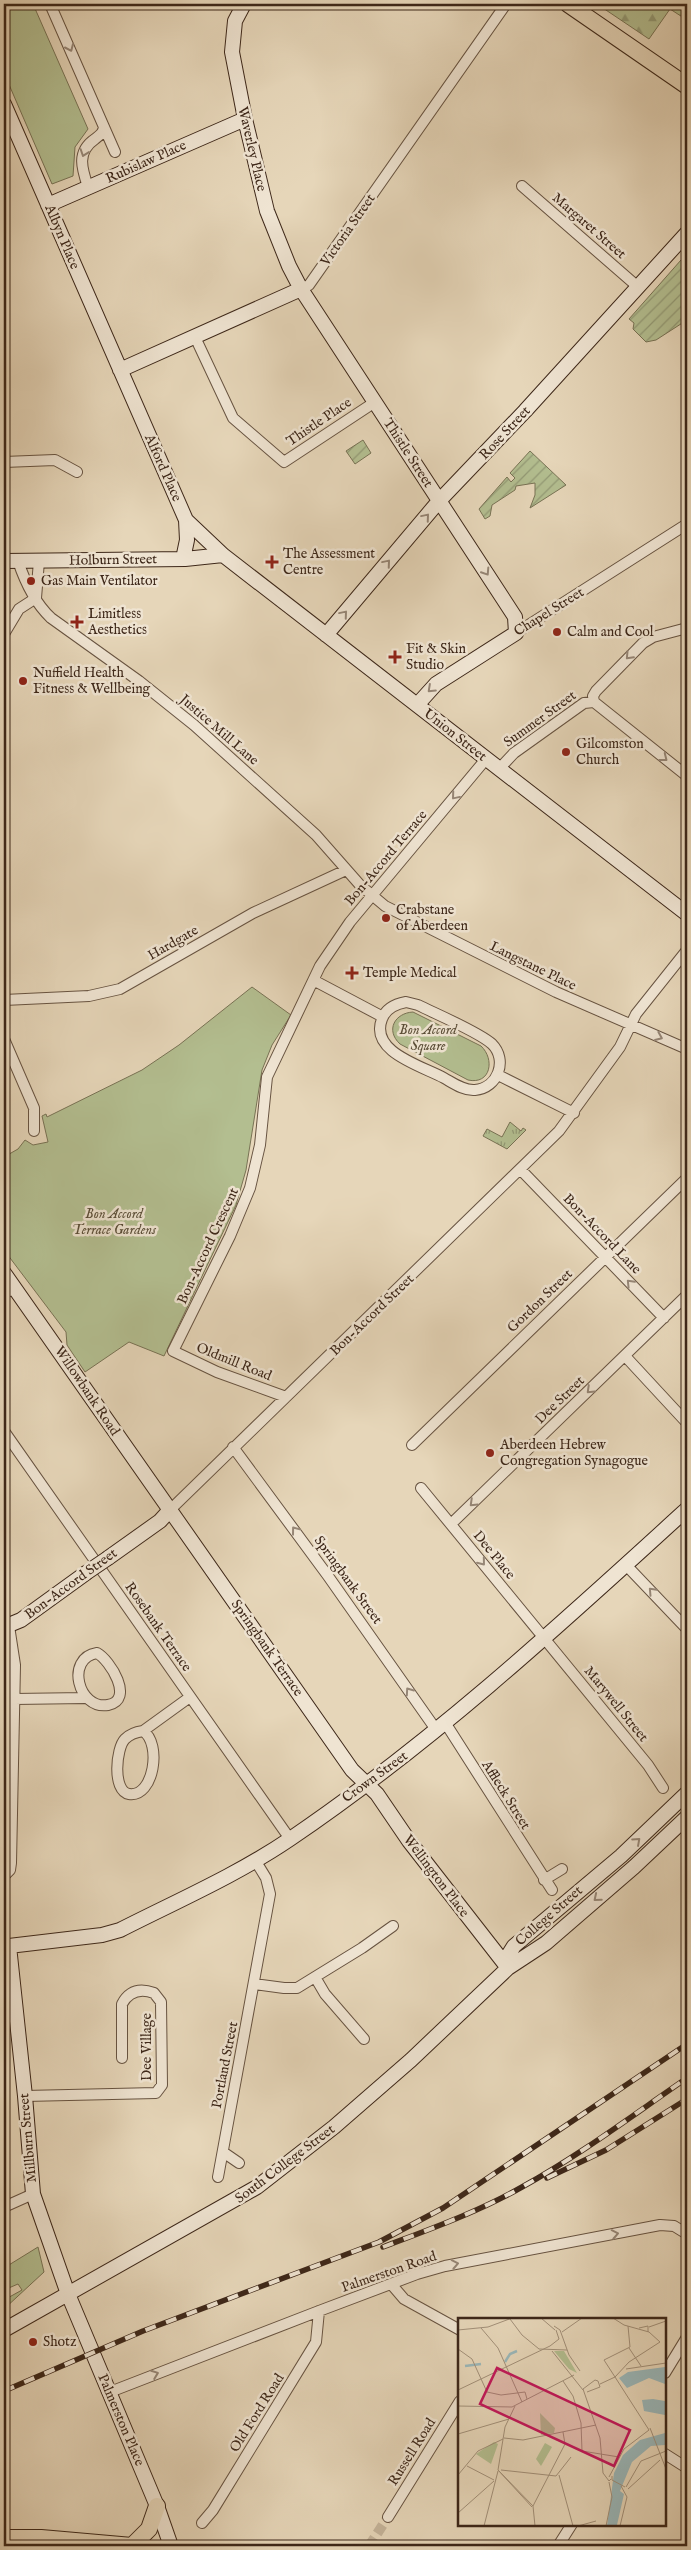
<svg xmlns="http://www.w3.org/2000/svg" width="691" height="2550" viewBox="0 0 691 2550" font-family="'IM FELL English',serif">
<style>
.grass{fill:url(#grass-tufts);stroke:#787254}
.forest{fill:url(#forest-firs);stroke:#787254}
.park{fill:#b3be90;stroke:#787254}
.garden{fill:url(#garden-furrows);stroke:#787254}
.lines{fill:none;stroke-linecap:round;stroke-linejoin:round}
.street-tunnel{stroke:#c4b399;stroke-width:10;stroke-dasharray:10 5;stroke-linecap:butt}
.street-casing{stroke:#675341;stroke-width:12}
.secondary-casing{stroke:#3d2719;stroke-width:16}
.primary-casing{stroke:#3d2719;stroke-width:18}
.street{stroke:#efe4d2;stroke-width:10}
.secondary{stroke:#efe4d2;stroke-width:14}
.primary{stroke:#e6d6b9;stroke-width:16}
.rail-casing{stroke:#3d2719;stroke-width:5.5}
.rail{stroke:#efe4d2;stroke-width:4;stroke-dasharray:11;stroke-linecap:butt}
.secondary-bridge-casing{stroke:#3d2719;stroke-width:16;stroke-linecap:butt}
.secondary-bridge{stroke:#efe4d2;stroke-width:14}
.oneway{stroke:#968676}
.poi-dot{fill:#8f2418;stroke:#efe4d2;stroke-width:2}
.labels{text-anchor:middle;dominant-baseline:central;stroke-width:5;stroke-linejoin:round;paint-order:stroke}
.street-label{font-size:14px;fill:#3d2719;stroke:#efe4d2}
.poi-label{font-size:14px;fill:#3d2719;stroke:#efe4d2;text-anchor:start}
.park-label{font-size:14px;font-style:italic;fill:#5a4d37;stroke:#efe4d2}
.inset-river{fill:none;stroke:#9ab7b9;stroke-width:2.5}
.inset-road{fill:none;stroke:#a29079;stroke-width:1}
.view{fill:#c2185b;fill-opacity:0.15;stroke:#c2185b;stroke-width:2.5}
.inset-edge{fill:none;stroke:#3d2719;stroke-width:2.5}
</style>
<defs>
<pattern id="grass-tufts" width="24" height="20" patternUnits="userSpaceOnUse" patternTransform="scale(1.25)"><rect width="24" height="20" fill="#b3be90"/><path d="M3 7l-1-3M5 7V3M7 7l1-3M15 17l-1-3M17 17v-4M19 17l1-3" fill="none" stroke="#939a75"/></pattern>
<pattern id="forest-firs" width="22" height="20" patternUnits="userSpaceOnUse" patternTransform="scale(1.25)"><rect width="22" height="20" fill="#b3be90"/><path d="M5 1l3.5 6h-7zM16 11l3.5 6h-7z" fill="#939a75"/></pattern>
<pattern id="garden-furrows" width="10" height="10" patternUnits="userSpaceOnUse" patternTransform="scale(1.25)"><rect width="10" height="10" fill="#b3be90"/><path d="M-1 1l2-2M0 10L10 0M9 11l2-2" fill="none" stroke="#939a75"/></pattern>
</defs>
<rect width="100%" height="100%" fill="#e6d6b9"/>
<filter id="stains"><feTurbulence type="fractalNoise" baseFrequency=".004" numOctaves="4"/><feColorMatrix values="0 0 0 0 .2 0 0 0 0 .09 0 0 0 0 .02 0 0 0 .5 -.17"/></filter>
<radialGradient id="worn" r=".72"><stop offset=".6" stop-color="#630" stop-opacity="0"/><stop offset="1" stop-color="#630" stop-opacity=".3"/></radialGradient>
<path class="grass" d="M510,1122L521,1131L523,1128L526,1130L507,1149L483,1136L487,1129L502,1137Z"/>
<path class="forest" d="M597,4H687V20L670,9L649,39Z"/>
<path class="park" d="M4,4H33L88,129L75,147L73,176L52,184L4,73Z
M252,987L291,1015L272,1045L262,1070L246,1170L236,1205L164,1356L129,1342L85,1372L67,1345L66,1332L4,1250V1157L18,1149L25,1140L33,1145L48,1142L42,1116L46,1114L47,1117L142,1070L179,1045Z
M413,1012L481,1046C495,1059 491,1085 468,1080L400,1044C385,1030 395,1013 413,1012Z
M38,2247L44,2272L4,2309V2300L22,2290L18,2284L4,2290V2268Z"/>
<path class="garden" d="M681,260L687,261V320L656,340L646,342L633,329L634,323L629,319Z
M363,440L371,453L355,464L346,451Z
M530,451L566,485L530,508L535,495V483L516,486L515,490L492,505L490,516L485,519L479,509L507,477L511,482L515,478L510,473Z"/>
<g class="lines">
<path class="street-tunnel" d="M369,2546L388,2517"/>
<g class="street-casing">
<path id="street" d="M50,4L115,152
M522,186L638,287
M88,187C82,169 76,152 95,139C100,135 103,133 104,127
M301,289L309,285L506,4
M195,337L233,418L284,462L375,402
M4,462L55,460L77,472
M18,561C25,582 35,603 51,618L139,681L194,725L316,835L360,885L385,906L556,992L687,1049
M36,598L39,561
M516,633L687,524
M4,634L19,609L36,598
M594,702L593,696L596,691L643,643L653,637L687,628
M594,702L687,776
M499,769L514,753L584,703L594,702
M315,981L383,1017
M4,1000L89,996L120,989L253,913L346,870
M406,1002L418,1005C436,1014 479,1032 492,1044C508,1060 498,1088 475,1090C464,1091 453,1083 444,1078C422,1066 369,1052 382,1019C386,1008 395,1004 406,1002Z
M4,1039L34,1108V1131
M498,1075L574,1113
M521,1170L664,1318
M4,1294L15,1287
M625,1356L687,1423
M286,1397L217,1372L173,1351L230,1236L250,1188L260,1145L267,1077L320,966L350,922L486,759
M4,1431L290,1839
M412,1445L687,1178
M233,1447L328,1576L437,1731
M421,1488L648,1765L663,1788
M170,1510L559,1131L620,1047L636,1014L687,950
M451,1524L687,1295
M626,1565L687,1629
M97,1653C110,1660 135,1700 108,1705C78,1710 65,1658 97,1653Z
M14,1699L85,1698
M446,1724L552,1890
M143,1731C162,1743 154,1798 129,1794C112,1791 116,1748 125,1739C130,1734 136,1732 143,1731Z
M143,1731L190,1697
M4,1876L10,1870L11,1863L15,1665L9,1626
M544,1880L562,1869
M315,1977L325,1994L364,2039
M254,1984L284,1988H297L362,1948L393,1926
M25,2096L156,2093L162,2085L161,2002L154,1993C140,1988 129,1991 122,2004V2058
M223,2152L239,2163
M218,2177L270,1894L266,1878L255,1860
M4,2207L33,2194
M392,2285L404,2299L460,2330
M665,2373L687,2337
M110,2392L319,2311L417,2274L445,2266L660,2225L674,2226L687,2234
M665,2454L687,2468
M388,2517L460,2401
M202,2523L213,2510L316,2342L319,2311
M558,2546L572,2524"/>
</g>
<g class="secondary-casing">
<path id="secondary" d="M244,4L235,21L232,52L245,119L267,211L289,266L301,289L515,617L516,633L436,684L417,705
M4,104L186,520L223,555L687,914
M48,205L245,119
M120,370L301,289
M183,559L187,540L186,520
M4,561L185,559L223,555
M326,635L439,501L525,411L687,233
M4,1273L352,1770L377,1794L409,1841L508,1968
M108,1558L160,1521L170,1510
M4,1627L21,1620L86,1573
M508,1968L509,1954L514,1946L621,1856L687,1793
M4,2330L257,2187L334,2127L411,2060L508,1968L546,1943L634,1867L687,1817
M171,2546L157,2506L68,2294L33,2194L25,2096L9,1946L102,1935L120,1930C177,1901 237,1875 290,1839C433,1742 560,1625 687,1509"/>
</g>
<g class="primary-casing">
<path id="primary" d="M568,4L687,86
M4,2538H41L132,2546L149,2529L157,2506"/>
</g>
<use href="#street" class="street"/>
<use href="#secondary" class="secondary"/>
<use href="#primary" class="primary"/>
<g class="rail-casing">
<path id="rail" d="M547,2178L606,2150L687,2099
M383,2247C430,2229 478,2212 522,2187C580,2155 633,2115 687,2078
M4,2391L143,2331L379,2242L443,2208L687,2044"/>
</g>
<use href="#rail" class="rail"/>
<g class="secondary-bridge-casing">
<path id="secondary-bridge" d="M86,1573L108,1558"/>
</g>
<use href="#secondary-bridge" class="secondary-bridge"/>
</g>
<defs><path id="oneway-chevron" d="M-2-3.5L2.5 0L-2 3.5" fill="none" stroke-width="1.6" stroke-linecap="round" stroke-linejoin="round" transform="scale(1.25)"/></defs>
<g class="oneway">
<use href="#oneway-chevron" transform="translate(70 48) rotate(66)"/>
<use href="#oneway-chevron" transform="translate(84 153) rotate(109)"/>
<use href="#oneway-chevron" transform="translate(426 517) rotate(-50)"/>
<use href="#oneway-chevron" transform="translate(387 563) rotate(-50)"/>
<use href="#oneway-chevron" transform="translate(486 572) rotate(57)"/>
<use href="#oneway-chevron" transform="translate(344 614) rotate(-50)"/>
<use href="#oneway-chevron" transform="translate(629 656) rotate(133)"/>
<use href="#oneway-chevron" transform="translate(431 689) rotate(137)"/>
<use href="#oneway-chevron" transform="translate(664 758) rotate(38)"/>
<use href="#oneway-chevron" transform="translate(455 796) rotate(130)"/>
<use href="#oneway-chevron" transform="translate(659 1037) rotate(23)"/>
<use href="#oneway-chevron" transform="translate(630 1283) rotate(-134)"/>
<use href="#oneway-chevron" transform="translate(590 1390) rotate(136)"/>
<use href="#oneway-chevron" transform="translate(473 1503) rotate(136)"/>
<use href="#oneway-chevron" transform="translate(295 1530) rotate(-127)"/>
<use href="#oneway-chevron" transform="translate(482 1562) rotate(51)"/>
<use href="#oneway-chevron" transform="translate(652 1591) rotate(-133)"/>
<use href="#oneway-chevron" transform="translate(409 1691) rotate(-125)"/>
<use href="#oneway-chevron" transform="translate(637 1841) rotate(-42)"/>
<use href="#oneway-chevron" transform="translate(597 1898) rotate(140)"/>
<use href="#oneway-chevron" transform="translate(615 2234) rotate(-11)"/>
<use href="#oneway-chevron" transform="translate(455 2264) rotate(-11)"/>
<use href="#oneway-chevron" transform="translate(155 2374) rotate(-21)"/>
</g>
<g class="poi-dot">
<path d="M269.5 554.5h5v5h5v5h-5v5h-5v-5h-5v-5h5z"/>
<circle cx="31" cy="581" r="5"/>
<path d="M74.5 614.5h5v5h5v5h-5v5h-5v-5h-5v-5h5z"/>
<circle cx="557" cy="632" r="5"/>
<path d="M392.5 649.5h5v5h5v5h-5v5h-5v-5h-5v-5h5z"/>
<circle cx="23" cy="681" r="5"/>
<circle cx="566" cy="752" r="5"/>
<circle cx="386" cy="918" r="5"/>
<path d="M349.5 965.5h5v5h5v5h-5v5h-5v-5h-5v-5h5z"/>
<circle cx="490" cy="1453" r="5"/>
<circle cx="33" cy="2342" r="5"/>
</g>
<g class="labels">
<g class="street-label">
<text transform="translate(252 149) rotate(77)">Waverley Place</text>
<text transform="translate(146 162) rotate(-24)">Rubislaw Place</text>
<text transform="translate(589 226) rotate(41)">Margaret Street</text>
<text transform="translate(348 230) rotate(-55)">Victoria Street</text>
<text transform="translate(62 237) rotate(67)">Albyn Place</text>
<text transform="translate(319 422) rotate(-34)">Thistle Place</text>
<text transform="translate(505 433) rotate(-47)">Rose Street</text>
<text transform="translate(408 453) rotate(57)">Thistle Street</text>
<text transform="translate(163 468) rotate(66)">Alford Place</text>
<text transform="translate(113 560) rotate(-1)">Holburn Street</text>
<text transform="translate(549 612) rotate(-32)">Chapel Street</text>
<text transform="translate(540 719) rotate(-36)">Summer Street</text>
<text transform="translate(219 730) rotate(41)">Justice Mill Lane</text>
<text transform="translate(455 735) rotate(38)">Union Street</text>
<text transform="translate(386 858) rotate(-50)">Bon-Accord Terrace</text>
<text transform="translate(173 943) rotate(-30)">Hardgate</text>
<text transform="translate(533 966) rotate(26)">Langstane Place</text>
<text transform="translate(602 1234) rotate(46)">Bon-Accord Lane</text>
<text transform="translate(208 1246) rotate(-65)">Bon-Accord Crescent</text>
<text transform="translate(540 1301) rotate(-44)">Gordon Street</text>
<text transform="translate(372 1315) rotate(-44)">Bon-Accord Street</text>
<text transform="translate(234 1362) rotate(22)">Oldmill Road</text>
<text transform="translate(87 1391) rotate(56)">Willowbank Road</text>
<text transform="translate(560 1400) rotate(-44)">Dee Street</text>
<text transform="translate(494 1555) rotate(51)">Dee Place</text>
<text transform="translate(348 1580) rotate(54)">Springbank Street</text>
<text transform="translate(71 1584) rotate(-36)">Bon-Accord Street</text>
<text transform="translate(158 1627) rotate(55)">Rosebank Terrace</text>
<text transform="translate(267 1648) rotate(55)">Springbank Terrace</text>
<text transform="translate(616 1704) rotate(51)">Marywell Street</text>
<text transform="translate(375 1777) rotate(-36)">Crown Street</text>
<text transform="translate(506 1795) rotate(58)">Affleck Street</text>
<text transform="translate(436 1876) rotate(53)">Wellington Place</text>
<text transform="translate(549 1916) rotate(-41)">College Street</text>
<text transform="translate(147 2047) rotate(-90)">Dee Village</text>
<text transform="translate(225 2065) rotate(-79)">Portland Street</text>
<text transform="translate(28 2138) rotate(-95)">Millburn Street</text>
<text transform="translate(285 2164) rotate(-37)">South College Street</text>
<text transform="translate(389 2272) rotate(-19)">Palmerston Road</text>
<text transform="translate(257 2413) rotate(-58)">Old Ford Road</text>
<text transform="translate(121 2420) rotate(67)">Palmerston Place</text>
<text transform="translate(412 2452) rotate(-58)">Russell Road</text>
</g>
<g class="poi-label">
<text x="283" y="554">The Assessment<tspan x="283" dy="16">Centre</tspan></text>
<text x="41" y="581">Gas Main Ventilator</text>
<text x="88" y="614">Limitless<tspan x="88" dy="16">Aesthetics</tspan></text>
<text x="567" y="632">Calm and Cool</text>
<text x="406" y="649">Fit &amp; Skin<tspan x="406" dy="16">Studio</tspan></text>
<text x="33" y="673">Nuffield Health<tspan x="33" dy="16">Fitness &amp; Wellbeing</tspan></text>
<text x="576" y="744">Gilcomston<tspan x="576" dy="16">Church</tspan></text>
<text x="396" y="910">Crabstane<tspan x="396" dy="16">of Aberdeen</tspan></text>
<text x="363" y="973">Temple Medical</text>
<text x="500" y="1445">Aberdeen Hebrew<tspan x="500" dy="16">Congregation Synagogue</tspan></text>
<text x="43" y="2342">Shotz</text>
</g>
<g class="park-label">
<text x="428" y="1030">Bon Accord<tspan x="428" dy="16">Square</tspan></text>
<text x="114" y="1214">Bon Accord<tspan x="114" dy="16">Terrace Gardens</tspan></text>
</g>
</g>
<g transform="translate(458 2318)">
<rect width="208" height="208" fill="#e6d6b9"/>
<path d="M36,124L40,126L33,146L18,136Z" fill="#b3be90"/>
<path d="M96,33H106L119,55L111,51ZM82,95L97,110L96,115L83,117ZM87,125L94,129L83,148L78,141Z" fill="#b3be90"/>
<path d="M207,49V66L191,60L169,70L161,60L170,54ZM195,81L207,83V97L186,93L184,82ZM207,115V127L193,128L174,144L162,173L166,176L159,207L149,208L156,155L165,137L182,122Z" fill="#9ab7b9"/>
<path class="inset-river" d="M47,44L52,36L59,33M7,48L23,46M182,61L197,56L208,58"/>
<path class="inset-road" d="M83,0L97,12M52,1L64,17L81,31L109,32M96,8L102,12L111,37L122,53M191,9L208,3M23,10L40,30L64,84M181,10L190,8V14M0,12L30,9L54,0M104,14L124,0M171,30L183,48M0,31L14,41L29,74L43,77L67,74L69,81M94,33L125,72M168,51L208,45M105,63L115,78L123,105L124,133L161,139M142,66L157,59L146,42L172,29L170,8M0,72L92,28L101,21L98,12M129,74L142,69L140,63L137,62L125,71L142,120L145,155L151,163L153,161M0,88L54,89L116,57M192,110L208,151M0,116L51,101M46,120L65,122L138,107M9,148L36,162M40,152L47,109L57,88M43,152L98,158L113,139M0,157L20,133L45,121M101,157L115,208M154,158V162L167,169M151,159L166,131L191,112L157,59L171,44L202,24L191,14L166,7L155,0M168,169L183,143L208,133M170,171L202,142M75,188L107,126L105,114M74,189L40,152L75,188L77,208M0,195L36,163M26,208L40,153M120,208L138,203M148,208L154,179L151,164M162,208L169,179L163,168"/>
<path class="view" d="M39,50L172,112L156,148L22,86Z"/>
<rect width="208" height="208" class="inset-edge"/>
</g>
<rect width="691" height="2550" fill="none" stroke="#e6d6b9" stroke-width="20"/>
<rect x="5" y="5" width="681" height="2540" fill="none" stroke="#3d2719" stroke-width="2.5"/>
<rect x="10" y="10" width="671" height="2530" fill="none" stroke="#3d2719"/>
<rect width="100%" height="100%" filter="url(#stains)"/>
<rect width="100%" height="100%" fill="url(#worn)"/>
</svg>
